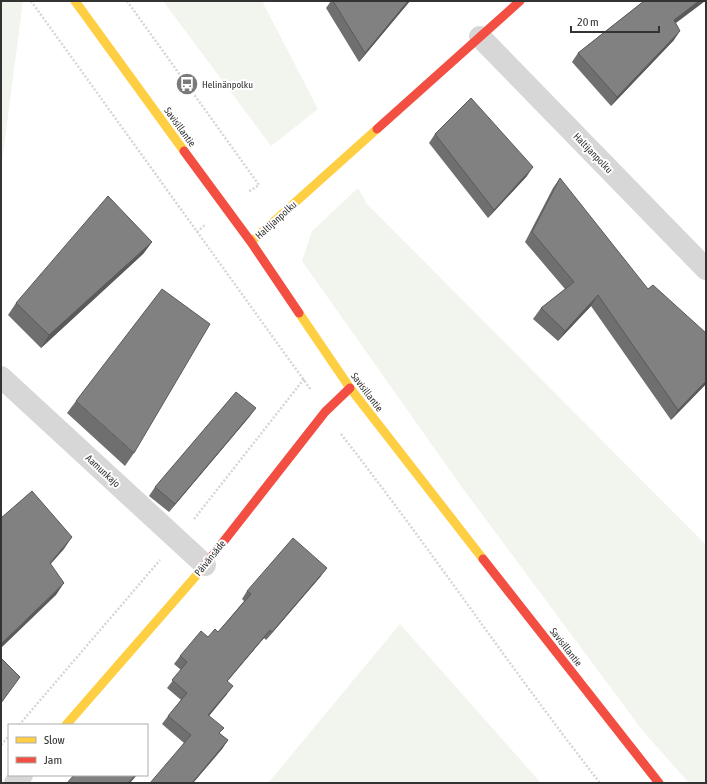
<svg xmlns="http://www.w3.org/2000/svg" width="707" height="784" viewBox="0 0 707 784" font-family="'Asap Condensed',sans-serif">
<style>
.green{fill:#f1f5ed}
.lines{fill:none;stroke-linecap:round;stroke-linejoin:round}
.path{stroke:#d6d6d6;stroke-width:2.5;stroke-dasharray:2 2;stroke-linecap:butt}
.street{stroke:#d7d7d7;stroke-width:22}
.slow{stroke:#ffcf43;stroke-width:9}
.jam{stroke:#f24e42;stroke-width:9}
.wall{fill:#6f6f6f}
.shaded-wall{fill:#5a5a5a}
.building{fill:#818181;stroke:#5a5a5a}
.labels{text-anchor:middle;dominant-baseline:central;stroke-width:4;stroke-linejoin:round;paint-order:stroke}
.poi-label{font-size:10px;fill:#333;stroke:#fff;text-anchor:start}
.street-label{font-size:10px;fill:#333;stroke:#fff}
</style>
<rect width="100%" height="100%" fill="#fff"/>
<path class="green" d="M1,1H23L1,169Z
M163,1H262L318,109L271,146Z
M358,188L367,204L706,545V783H689L642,730L461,486L302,261L312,231Z
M400,624L541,783H268Z"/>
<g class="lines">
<path class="path" d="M31,1L311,390
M127,1L259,185L248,192
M197,232L206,224
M341,434C430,548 511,669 600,783
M194,519L304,379
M19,725L160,560
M1,745L9,736"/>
<path class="street" d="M480,37L706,269
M1,377L205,565
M15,783L22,775"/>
<path class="slow" d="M75,1L184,151
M251,242L377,129
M299,313L350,388L483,559
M66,725L202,569"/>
<path class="jam" d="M377,129L520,1
M184,151L251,242L299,313
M483,559L659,783
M202,569L325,412L350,388"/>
</g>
<path class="wall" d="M331,1H410L359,62L326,8Z
M644,1H705L675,23L674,40L611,106L572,62L578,53Z
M435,134L527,176L488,218L429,143Z
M560,178L706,384L671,420L591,306L558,341L533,319L541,308L565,289L525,242L553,188Z
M152,242L143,254L41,348L8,315L16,303Z
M76,401L134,453L125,466L67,413Z
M250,416L169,512L149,496L155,487Z
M321,576L266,640L264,638L227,681V694L209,716L220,734L228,740L222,749L193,783L184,743L162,724L168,716L181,700L167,688L181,670L174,664L180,656L208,637L218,632L244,601L242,599L247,591Z"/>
<path class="shaded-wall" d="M408,1H410L359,62L365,53Z
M699,1H705L668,29L674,20Z
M680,31L674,40L611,106L617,97Z
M533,167L527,176L488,218L494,210Z
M152,242L143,254L41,348L49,335Z
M598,295L591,306L558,341L565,331Z
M706,381V384L671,420L678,410Z
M256,408L250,416L169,512L175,504Z
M72,537L64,549L41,575L50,563Z
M327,568L321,576L266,640L272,632Z
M64,583L56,595L1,648V644Z
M270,630L264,638L221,689L227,681Z
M233,686L227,694L203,723L208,715Z
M228,740L222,749L193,783H192Z
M135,775H137L130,783H128Z"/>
<path class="building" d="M333,1H408L365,53Z
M644,1H699L674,20L680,31L617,97L578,53Z
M471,98L533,167L494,210L435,134Z
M560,178L648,289L653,285L706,333V381L678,410L598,295L565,331L541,308L574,282L532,232Z
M108,196L152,242L49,335L16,303Z
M162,289L210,324L134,453L76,401Z
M236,392L256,408L175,504L155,487Z
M32,491L72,537L50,563L64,583L1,644V518Z
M293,538L327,568L272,632L270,630L227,681L233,686L208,715L224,728L219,733L228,740L192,783H193H150L191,735L168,716L187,693L172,680L187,662L180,656L201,631L208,637L215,629L218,632L251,594L247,591Z
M1,658L20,677L1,703Z
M74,775H135L128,783H67Z"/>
<defs>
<g id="bus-disc" transform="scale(1.15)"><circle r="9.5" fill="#7a7a7a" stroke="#fff"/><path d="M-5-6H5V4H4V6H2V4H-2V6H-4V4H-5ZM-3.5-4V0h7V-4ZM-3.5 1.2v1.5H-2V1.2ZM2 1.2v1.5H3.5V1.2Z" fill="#fff"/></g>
</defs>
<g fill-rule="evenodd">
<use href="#bus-disc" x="187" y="84"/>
</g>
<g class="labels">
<g class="poi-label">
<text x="202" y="84">Helinänpolku</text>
</g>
<g class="street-label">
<text transform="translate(180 127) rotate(54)">Savisillantie</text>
<text transform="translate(593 153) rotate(46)">Haltijanpolku</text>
<text transform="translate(276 220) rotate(-42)">Haltijanpolku</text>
<text transform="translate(367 392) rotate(53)">Savisillantie</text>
<text transform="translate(103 471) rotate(43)">Aamunkajo</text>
<text transform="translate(210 558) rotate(-51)">Päivänsäde</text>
<text transform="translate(566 647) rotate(52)">Savisillantie</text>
</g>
</g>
<rect width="707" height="784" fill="none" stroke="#333333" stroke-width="4"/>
<rect x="8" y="724" width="140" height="52" fill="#ffffff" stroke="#adadad"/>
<rect x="16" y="737" width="20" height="6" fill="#ffcf43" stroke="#adadad"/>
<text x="44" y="744" font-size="12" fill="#333333">Slow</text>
<rect x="16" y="757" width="20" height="6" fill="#f24e42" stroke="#adadad"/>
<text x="44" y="764" font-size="12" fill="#333333">Jam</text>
<path d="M571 26v6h88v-6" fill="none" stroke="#333333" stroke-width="2"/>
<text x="577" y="26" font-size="12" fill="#333333" stroke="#ffffff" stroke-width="3" paint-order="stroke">20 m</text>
</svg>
